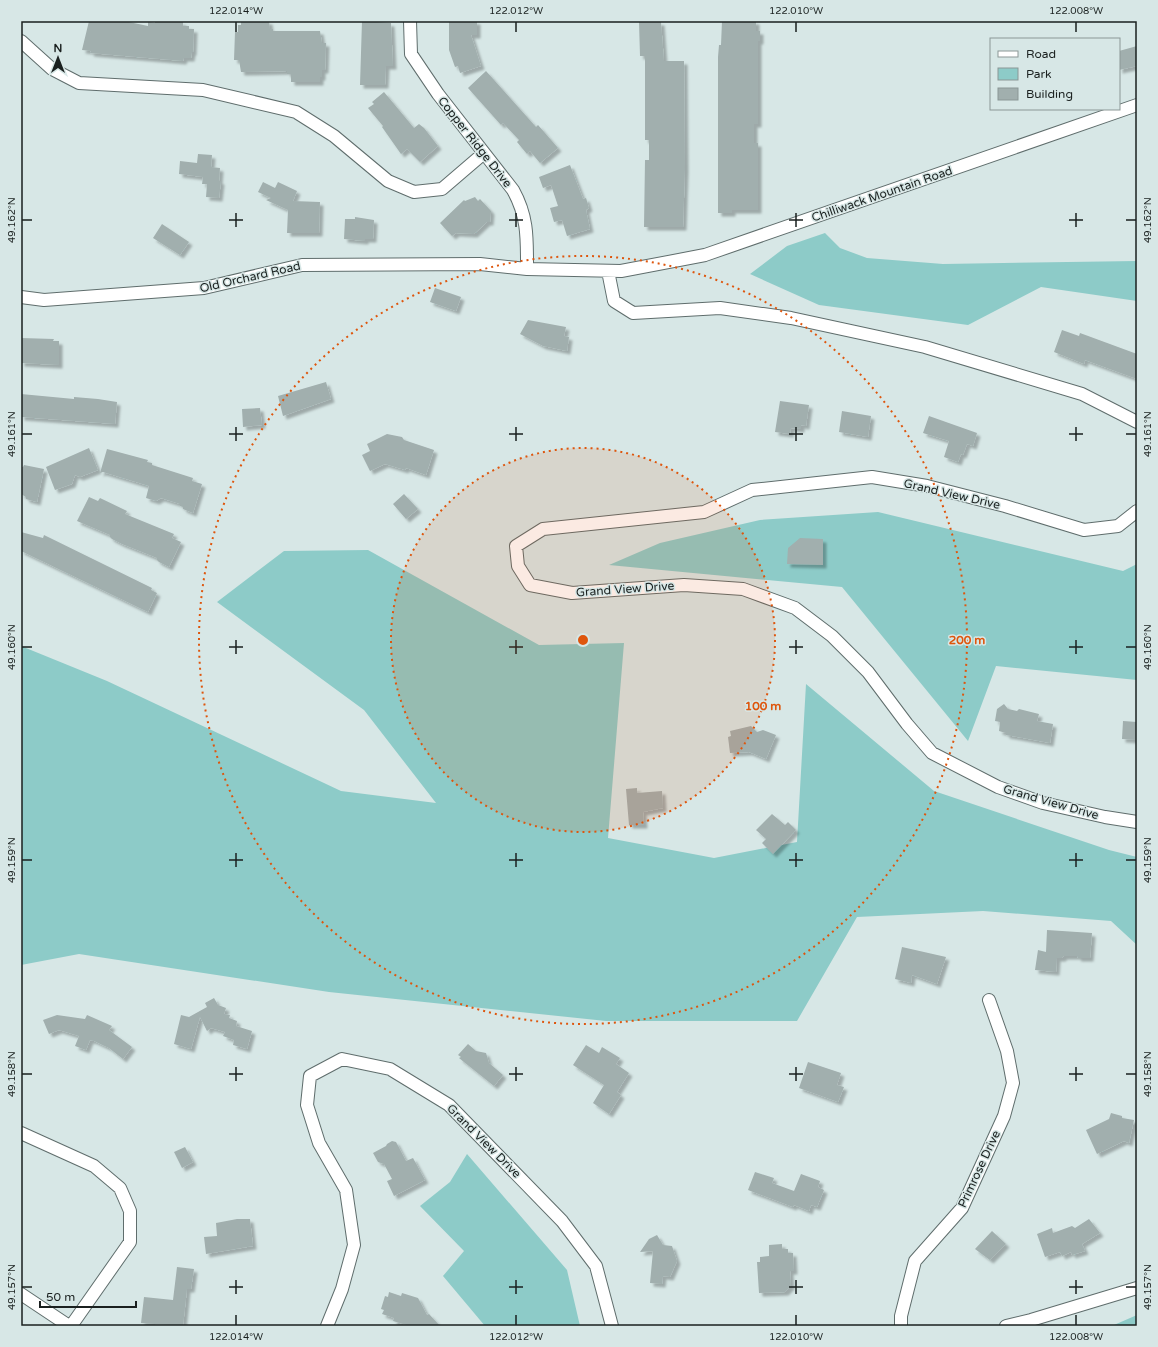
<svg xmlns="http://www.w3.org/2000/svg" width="1158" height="1347" viewBox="0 0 1158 1347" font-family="'Varela Round',sans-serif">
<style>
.green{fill:#8dcbc8}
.building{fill:#a1afae;filter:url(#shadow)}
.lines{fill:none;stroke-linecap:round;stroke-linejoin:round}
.minor-casing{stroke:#5f6d6c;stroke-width:14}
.minor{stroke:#fff;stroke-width:12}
.ticks{fill:none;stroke:#1a201f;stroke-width:1.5}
.ring{fill:none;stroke:#de560d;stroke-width:2;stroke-dasharray:2 4}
.labels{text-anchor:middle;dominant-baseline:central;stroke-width:3;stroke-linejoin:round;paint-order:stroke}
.street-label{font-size:12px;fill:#1a201f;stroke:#d7e7e6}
.centre{fill:#de560d;stroke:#d7e7e6;stroke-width:2}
.ring-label{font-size:12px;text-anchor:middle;font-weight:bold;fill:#de560d;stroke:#d7e7e6;stroke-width:3;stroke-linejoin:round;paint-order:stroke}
.neatline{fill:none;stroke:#1a201f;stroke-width:1.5}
.ticks-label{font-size:10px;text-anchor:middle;fill:#1a201f}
</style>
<defs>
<filter id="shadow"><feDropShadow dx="3.5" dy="3.5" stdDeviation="1" flood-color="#0004"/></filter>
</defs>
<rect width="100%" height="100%" fill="#d7e7e6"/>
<path class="green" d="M825,233L840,248L867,258L943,264L1137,261V301L1041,287L968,325L819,305L750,274L787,246Z
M878,512L1123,571L1137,564V680L996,666L968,741L842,587L609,565L660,543L760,520Z
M368,550L539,645L624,643L608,838L714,858L797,842L806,684L934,791L1109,850L1137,857V945L1111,921L983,911L857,917L797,1021H606L329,992L79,954L21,965V646L107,681L341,791L436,803L364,710L217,602L284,551Z
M467,1154L567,1270L580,1326H485L443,1276L464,1251L420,1206L450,1182Z
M1137,1315V1326H1113L1114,1325Z"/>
<path class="building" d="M89,21H124L148,26V22L155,23V21L183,22V26H189V29H194L193,52H192L191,58H184L183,61L90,53L91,51L82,50Z
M241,21H269L270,29H273V31H320L322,43H326L325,70H322V77H320V82H291V74H287V71L241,72L239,60H234L235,32H238V25H241Z
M362,21L391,23L393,66H386L385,85H360Z
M449,21H477V35H471L481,66L460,73L458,66L455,67L449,50Z
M722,21H756V31H760V41H758V124H754V143H758V210H732V213H718V57L719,45H721Z
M639,22H661L664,61H684L685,169L683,227H644L645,160H649V140H645V56H640Z
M1137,46V66L1119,70V51Z
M486,71L536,127L538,125L558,148L540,163L530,151L527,154L517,142L519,140L503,123L501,125L468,88Z
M384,92L414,128L419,124L424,128L438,146L420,162L407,149L401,154L382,127L383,126L368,108L374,104L372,102Z
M198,154L212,155L211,167L220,168L219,181H221L219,198L206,197L207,184H202L203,177L179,174L180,161L197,163Z
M570,165L583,199L586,198L589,208L586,210L590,229L567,236L562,220L554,222L550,208L558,206L551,185L543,188L539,177Z
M263,182L275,188L278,182L297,191L293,201L320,202L319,233H287L288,210L266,200L271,198L258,192Z
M475,197L478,201L480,199L491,211L490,222H487L474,234L456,233L452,236L440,223L464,200L465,201Z
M355,217L374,220L373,239H365V241L344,239L345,219H355Z
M162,224L189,242L180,255L153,238Z
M435,288L461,297L456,311L430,302Z
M528,320L566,327L564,336L569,337L567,351L543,346L520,334Z
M1062,330L1079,336L1080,333L1137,354V379L1085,360L1084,364L1054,352Z
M21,338L54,339L53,341H59V365L21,363Z
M326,382L331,399L283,416L278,396Z
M21,394L74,399V397L98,399L117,402L115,424L21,417Z
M780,401L809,405L806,426L801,425V429L791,428L790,434L775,432Z
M260,408L262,425L243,427L242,409Z
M842,411L871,416L868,437L839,432Z
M929,416L977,433L973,446L967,444L963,455L961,454L958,462L944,457L949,441L923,433Z
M387,434L402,437L404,440L434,450L426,475L406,468L405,470L385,464L370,471L362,455L370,451L367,444Z
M89,448L98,470L80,477L75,475L72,484L55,490L46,467Z
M107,449L148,460L147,462L152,463V465L193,478L192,481L202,484L193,513L183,509V507L180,506V504L161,498L156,501L146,498L149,486L103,472L100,473Z
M24,465L44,469L37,502L26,499V497L21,494V467H23Z
M404,494L418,509L406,519L393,504Z
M89,497L98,501L100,498L127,511L125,514L174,534L172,538L181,542L169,567L159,562L156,559L157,558L122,544L112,539L109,536L110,535L77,521Z
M21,532L43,538L44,535L152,588L151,590L157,593L148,612L21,551Z
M800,538L823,539V565L787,564L788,548Z
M1004,704L1008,709L1017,711L1019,709L1039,714L1037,721L1053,724L1050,743L1006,735V733L999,731L1000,722L995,721L997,709Z
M1123,721L1137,722V740L1122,739Z
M751,726L757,732L763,730L776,735L766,759L749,752L730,753L728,737L731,736L730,731Z
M637,788V793L662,791L663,808L643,812L644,825H629L626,789Z
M772,814L785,825L788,822L796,830L773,854L762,843L766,839L756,830Z
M1047,930L1092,933L1090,958H1078L1077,956H1064L1062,958H1057L1056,972L1035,970L1038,950L1046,952Z
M902,947L946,957L937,984L912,975L911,983L895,979Z
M214,998L218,1005L226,1008L224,1014L230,1015L229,1018L237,1021L236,1026L252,1031L247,1049L233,1045L234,1040L223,1036L225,1032L211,1028L207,1031L200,1017L191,1049L174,1044L181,1015L189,1017L207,1007L205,1003Z
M57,1015L85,1019L87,1015L112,1026L109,1030L132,1047L123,1059L109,1048L94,1041L90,1040L86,1050L75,1046L79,1036L59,1030L49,1034L43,1020Z
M468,1044L476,1051L486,1053L489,1063L503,1075L494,1086L459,1058L461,1057L458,1055Z
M586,1045L599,1053L602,1047L620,1058L616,1064L629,1073L617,1092L621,1095L609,1114L593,1103L604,1085L573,1065Z
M808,1062L841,1073L837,1085L844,1087L838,1102L799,1088Z
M1111,1113L1122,1116V1118L1134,1120L1129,1143L1124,1141L1097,1154L1086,1130L1109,1119Z
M392,1141L396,1142L406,1161L413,1158L425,1180L394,1196L387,1181L392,1179L384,1164L378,1162L373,1153L386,1146L387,1144Z
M185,1147L193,1162L182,1168L174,1152Z
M755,1172L774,1178L772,1183L794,1191L801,1174L820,1181L818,1187L824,1190L817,1207L811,1205L809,1211L794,1205L793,1207L748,1190Z
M237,1219H250L253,1246L206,1254L204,1237L217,1236L216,1223Z
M1089,1219L1100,1233L1082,1244L1085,1251L1072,1255L1071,1252L1062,1256L1060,1252L1045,1257L1037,1234L1052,1228L1053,1233L1072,1226L1075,1228Z
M992,1231L1006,1244L990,1260L975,1249Z
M657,1235L663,1245L672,1246L677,1261L670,1277L663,1276L662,1284L650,1283L653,1251L640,1252L649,1239Z
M782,1244V1249H788V1253H793L794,1271H790L791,1286L785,1292L759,1293L757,1262H760V1257L769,1256V1245Z
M177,1267L194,1269L191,1289H187L183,1326L141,1323L144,1297L173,1300Z
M389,1292L401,1296L402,1293L418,1298L427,1315L429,1314L440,1326H410L393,1321L394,1318L382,1314L384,1310L381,1309L385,1296L388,1297Z"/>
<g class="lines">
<g class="minor-casing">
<path id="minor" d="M410,21L411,54L438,94L513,190C528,217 527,238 527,269
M21,41L52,69L79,83L203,90L296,112L334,136L388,181L414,192L442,189L484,153
M608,271L614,301L633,313L720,308L791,318L925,347L1082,394L1137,422
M21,297L44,300L204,288L302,265L480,264L527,269L621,271L705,255L1137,105
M1137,511L1118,526L1084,530L1005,506L927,486L872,477L752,490L704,512L543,529L516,546L518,566L530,585L572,593L684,585L743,589L795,608L832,636L868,672L907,724L932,753L998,787L1043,803L1105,817L1137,822
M21,1133L94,1166L120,1188L130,1211V1242L71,1326
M21,1294L69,1326
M327,1326L342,1289L354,1245L346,1190L319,1143L307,1105L310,1076L342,1059L390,1069L449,1105L562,1221L596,1266L612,1326
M901,1326V1316L915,1261L962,1208L1004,1116L1013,1083L1007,1051L989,1000
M1006,1326L1031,1320L1137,1288"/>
</g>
<use href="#minor" class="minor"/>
</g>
<path class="ticks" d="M236,22V32M516,22V32M796,22V32M1076,22V32M236,213V227M516,213V227M796,213V227M1076,213V227M22,220H32M229,220H243M509,220H523M789,220H803M1069,220H1083M1126,220H1136M236,427V441M516,427V441M796,427V441M1076,427V441M22,434H32M229,434H243M509,434H523M789,434H803M1069,434H1083M1126,434H1136M236,640V654M516,640V654M796,640V654M1076,640V654M22,647H32M229,647H243M509,647H523M789,647H803M1069,647H1083M1126,647H1136M236,853V867M516,853V867M796,853V867M1076,853V867M22,860H32M229,860H243M509,860H523M789,860H803M1069,860H1083M1126,860H1136M236,1067V1081M516,1067V1081M796,1067V1081M1076,1067V1081M22,1074H32M229,1074H243M509,1074H523M789,1074H803M1069,1074H1083M1126,1074H1136M236,1280V1294M516,1280V1294M796,1280V1294M1076,1280V1294M22,1287H32M229,1287H243M509,1287H523M789,1287H803M1069,1287H1083M1126,1287H1136M236,1315V1325M516,1315V1325M796,1315V1325M1076,1315V1325"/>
<circle cx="583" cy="640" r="192" fill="#de560d" fill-opacity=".12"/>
<g class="ring">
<circle cx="583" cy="640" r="192"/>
<circle cx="583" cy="640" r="384"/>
</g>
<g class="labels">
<g class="street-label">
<text transform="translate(475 142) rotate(52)">Copper Ridge Drive</text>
<text transform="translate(882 194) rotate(-19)">Chilliwack Mountain Road</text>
<text transform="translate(250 277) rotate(-13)">Old Orchard Road</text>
<text transform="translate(952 494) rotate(13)">Grand View Drive</text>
<text transform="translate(625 589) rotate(-4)">Grand View Drive</text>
<text transform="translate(1051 802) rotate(16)">Grand View Drive</text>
<text transform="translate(484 1141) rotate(45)">Grand View Drive</text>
<text transform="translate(979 1169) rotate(-65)">Primrose Drive</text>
</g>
</g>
<circle cx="583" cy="640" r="6" class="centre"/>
<g class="ring-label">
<text x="967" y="644">200 m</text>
<text x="763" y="710">100 m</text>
</g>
<rect width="1158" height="1347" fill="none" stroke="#d7e7e6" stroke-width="44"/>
<rect x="990" y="38" width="130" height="72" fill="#d7e7e6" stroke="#8b9796"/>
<rect x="998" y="51" width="20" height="6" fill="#ffffff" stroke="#8b9796"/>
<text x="1026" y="58" font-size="12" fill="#1a201f">Road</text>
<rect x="998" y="68" width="20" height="12" fill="#8dcbc8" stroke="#8b9796"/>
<text x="1026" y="78" font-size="12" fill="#1a201f">Park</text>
<rect x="998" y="88" width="20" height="12" fill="#a1afae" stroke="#8b9796"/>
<text x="1026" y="98" font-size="12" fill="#1a201f">Building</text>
<g transform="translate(58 58)" stroke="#d7e7e6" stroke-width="3" paint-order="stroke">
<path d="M0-3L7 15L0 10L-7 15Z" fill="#1a201f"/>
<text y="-6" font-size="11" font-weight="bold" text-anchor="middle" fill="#1a201f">N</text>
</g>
<path d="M40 1301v6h96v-6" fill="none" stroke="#1a201f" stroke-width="2"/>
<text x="46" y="1301" font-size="12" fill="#1a201f" stroke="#d7e7e6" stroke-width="3" paint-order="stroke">50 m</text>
<rect x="22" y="22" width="1114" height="1303" class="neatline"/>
<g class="ticks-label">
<text x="236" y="14">122.014°W</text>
<text x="516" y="14">122.012°W</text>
<text x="796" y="14">122.010°W</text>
<text x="1076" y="14">122.008°W</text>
<text transform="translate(11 220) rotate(-90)" y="4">49.162°N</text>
<text transform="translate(1147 220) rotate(-90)" y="4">49.162°N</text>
<text transform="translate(11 434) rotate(-90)" y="4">49.161°N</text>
<text transform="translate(1147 434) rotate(-90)" y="4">49.161°N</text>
<text transform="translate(11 647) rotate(-90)" y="4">49.160°N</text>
<text transform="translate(1147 647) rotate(-90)" y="4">49.160°N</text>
<text transform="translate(11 860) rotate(-90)" y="4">49.159°N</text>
<text transform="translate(1147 860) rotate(-90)" y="4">49.159°N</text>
<text transform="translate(11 1074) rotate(-90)" y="4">49.158°N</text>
<text transform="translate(1147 1074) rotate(-90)" y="4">49.158°N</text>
<text transform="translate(11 1287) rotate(-90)" y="4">49.157°N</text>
<text transform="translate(1147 1287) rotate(-90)" y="4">49.157°N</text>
<text x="236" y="1340">122.014°W</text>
<text x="516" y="1340">122.012°W</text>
<text x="796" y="1340">122.010°W</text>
<text x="1076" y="1340">122.008°W</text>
</g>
</svg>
